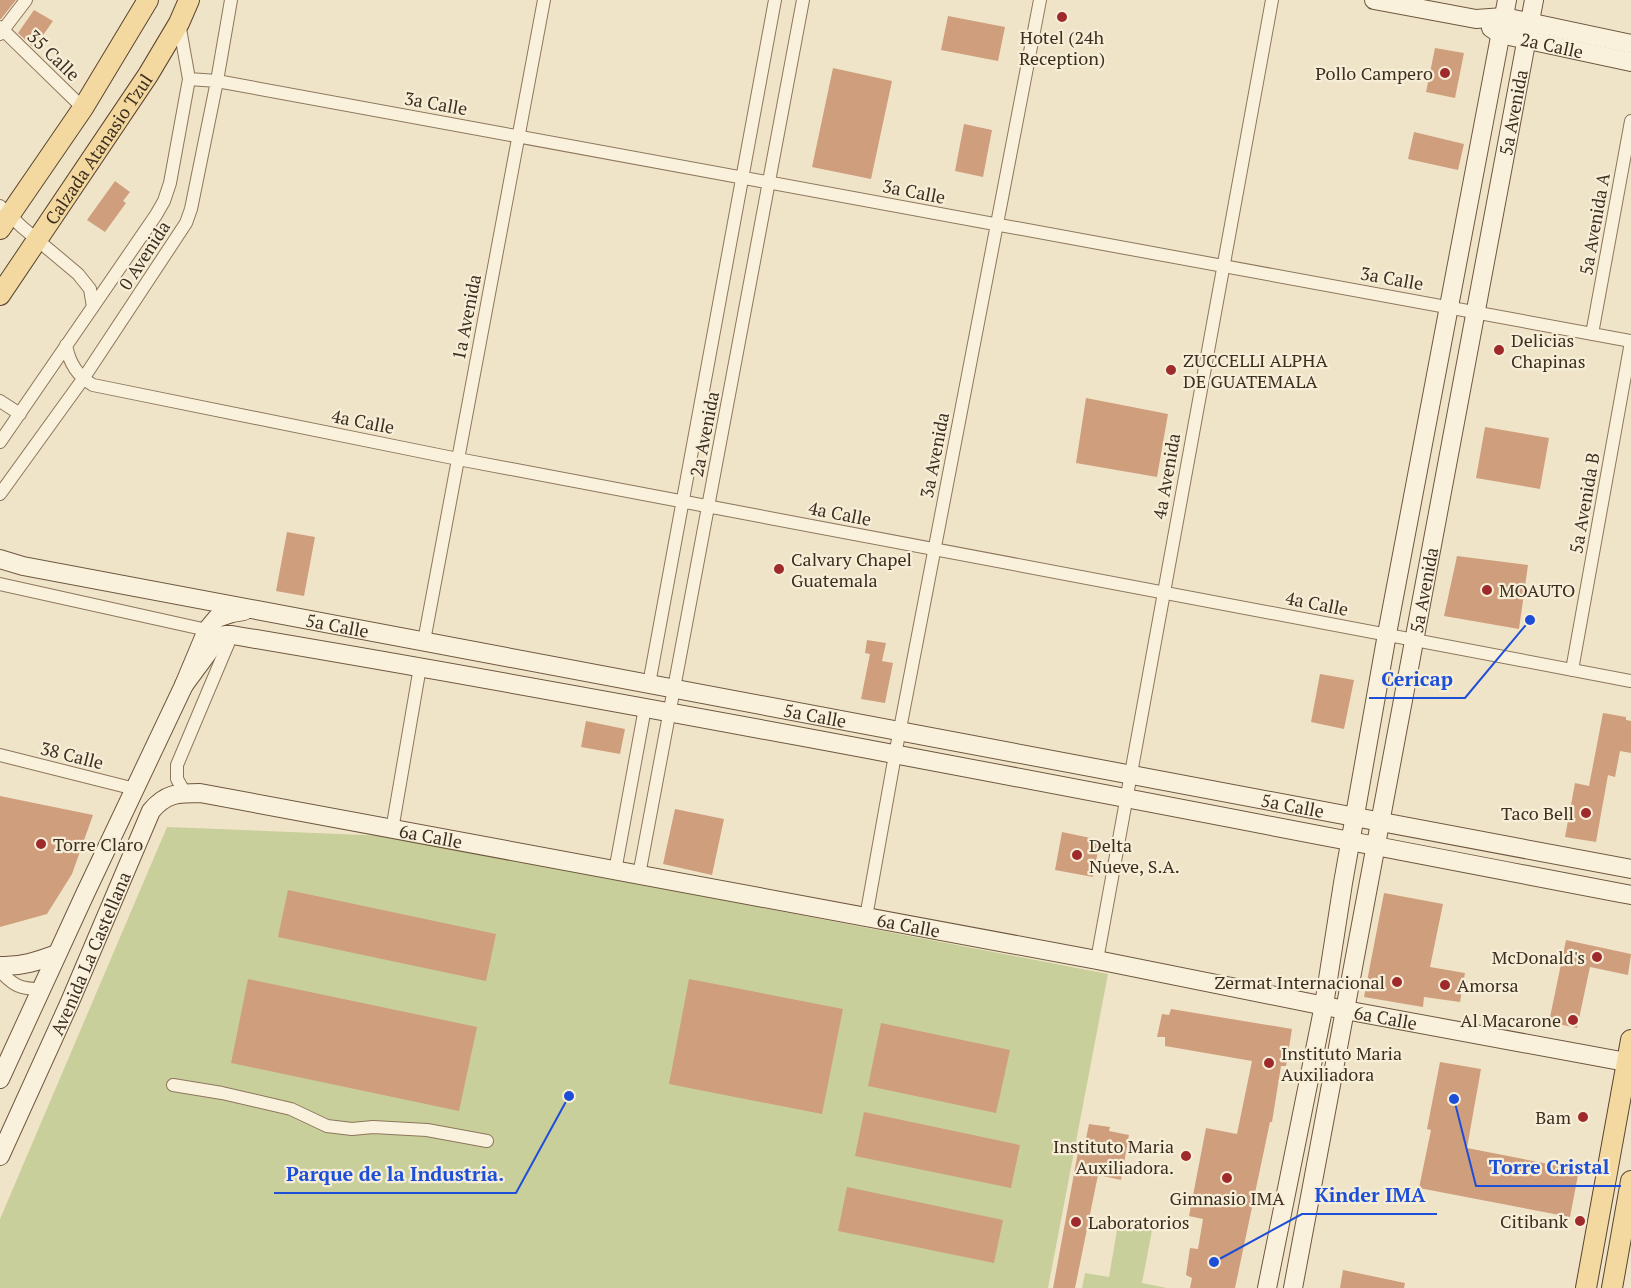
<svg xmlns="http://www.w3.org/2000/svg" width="1631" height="1288" viewBox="0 0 1631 1288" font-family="'PT Serif',serif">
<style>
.green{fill:#c9cf9b}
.building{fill:#cf9f7d}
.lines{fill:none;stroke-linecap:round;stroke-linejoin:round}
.street-casing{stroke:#8d765c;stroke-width:14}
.secondary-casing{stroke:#6f573f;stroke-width:20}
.primary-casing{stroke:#5b4430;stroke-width:22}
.street{stroke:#faf1dc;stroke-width:12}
.secondary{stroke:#faf1dc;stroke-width:18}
.primary{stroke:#f3d9a0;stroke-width:20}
.poi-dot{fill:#9e2a2b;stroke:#f7eed8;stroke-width:2}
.labels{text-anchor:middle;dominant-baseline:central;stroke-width:4.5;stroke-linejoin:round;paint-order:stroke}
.poi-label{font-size:18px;fill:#3d2e20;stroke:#f7eed8;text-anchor:start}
.street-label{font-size:18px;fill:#3d2e20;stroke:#f7eed8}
.leader{fill:none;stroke:#1d4ed8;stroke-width:2}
.callout-dot{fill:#1d4ed8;stroke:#f7eed8;stroke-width:2}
.callout-label{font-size:20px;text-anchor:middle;font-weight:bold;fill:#1d4ed8;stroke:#f7eed8;stroke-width:4.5;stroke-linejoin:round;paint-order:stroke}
</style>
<rect width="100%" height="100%" fill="#f0e4c8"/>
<path class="green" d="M167,827L388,836L1108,974L1048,1288H0V1219Z
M1119,1218L1153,1225L1142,1283L1167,1288H1082L1085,1273L1109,1277Z"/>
<path class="building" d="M0,0H16L1,19H0Z
M34,10L53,21L34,48L18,33Z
M948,16L1005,27L998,61L941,50Z
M1435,48L1464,53L1455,98L1426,92Z
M833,68L892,81L871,179L812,167Z
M964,124L992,130L983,177L955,171Z
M1414,132L1464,144L1458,170L1408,159Z
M115,181L130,192L123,201L126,203L105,232L87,220Z
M1086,398L1168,414L1157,477L1076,463Z
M1485,427L1549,438L1540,489L1476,478Z
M287,532L315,537L304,596L276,591Z
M1457,556L1528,565L1519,629L1444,616Z
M867,640L886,643L882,661L893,663L885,703L861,699L870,654L865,653Z
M1320,674L1354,680L1344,729L1311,722Z
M1603,713L1626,717V720L1631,721V753L1620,751L1615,777L1608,775L1596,842L1565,837L1575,783L1589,786Z
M586,721L625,729L620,754L581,747Z
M0,796L93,815L72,874L47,914L0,927Z
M675,809L724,819L712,875L663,864Z
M1062,832L1100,840L1093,877L1055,870Z
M288,890L496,934L486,981L278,937Z
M1384,893L1443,904L1430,967L1465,973L1460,1002L1424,997L1423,1007L1364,997Z
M1566,940L1631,954L1628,975L1590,967L1577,1028L1549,1022Z
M248,979L477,1027L459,1111L231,1063Z
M689,979L843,1009L822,1114L669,1084Z
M1171,1009L1292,1029L1286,1066H1281L1272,1122H1270L1235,1288H1190L1192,1278L1186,1275L1190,1248L1198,1249L1203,1219L1189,1216L1206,1128L1237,1134L1252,1061L1165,1046V1037H1157L1162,1014L1169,1015Z
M881,1023L1010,1050L996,1113L868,1086Z
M1440,1062L1481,1069L1467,1148L1579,1170L1570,1217L1419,1188L1431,1130L1427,1129Z
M864,1112L1020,1145L1011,1188L855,1156Z
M1089,1124L1110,1127L1109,1131L1129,1135L1121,1180L1098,1175L1075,1288H1053L1078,1152L1083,1153Z
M847,1187L1003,1220L994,1263L838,1231Z
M1343,1270L1405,1283L1404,1288H1340Z"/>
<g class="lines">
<g class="street-casing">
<path id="street" d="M0,27L83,108
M0,34L26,0
M189,79L217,81L1631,341
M0,206L22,227L78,274L90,289L93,307
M1592,334L1631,121
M66,345C69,362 77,376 93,385L458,459L1631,681
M0,401L20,414
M0,442L156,215L164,201L170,183L189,79L179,23
M0,494L83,379L186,223L191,209L217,81L231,0
M0,584L207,630L218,640L225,651
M424,641L544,0
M1572,670L1631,342
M649,684L775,0
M0,755L135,789
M185,793L177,779V765L228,644
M392,830L420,667
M615,871L645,708
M639,875L803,0
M866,917L895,755L1040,0
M1097,960L1272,0
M0,971C14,986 20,989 41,989
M173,1085L222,1093L291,1109L327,1126L352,1129L373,1127L427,1130L487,1141"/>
</g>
<g class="secondary-casing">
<g id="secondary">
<path d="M1374,0L1476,19L1504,17L1631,44"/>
<path id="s1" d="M1491,28L1500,34L1631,62"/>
<path id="s2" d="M0,559L23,566L1631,869"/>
<path d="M184,685L215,643L225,635H232C700,714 1165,806 1631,895"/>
<path d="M0,966C21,967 38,961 57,954"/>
<path d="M0,1079L85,894L184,685L207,630L217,618L232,613L244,611"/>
<path id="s3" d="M0,1156L69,1004L151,811C166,793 178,793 200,793L1097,960L1345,1010L1631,1063"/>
<path d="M1267,1288L1324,1005L1343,883L1387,634L1507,0"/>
<path id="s4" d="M1293,1288L1534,0"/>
</g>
</g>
<g class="primary-casing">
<g id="primary">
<path d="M0,229L83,108L148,0"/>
<path id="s5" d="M0,295L148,75L179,23L189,0"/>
<path d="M1586,1288L1631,1040"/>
<path d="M1612,1288L1631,1181"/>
</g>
</g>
<use href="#street" class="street"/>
<use href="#secondary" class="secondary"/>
<use href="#primary" class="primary"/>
</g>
<g class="poi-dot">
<circle cx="1062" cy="17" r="6"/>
<circle cx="1445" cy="73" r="6"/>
<circle cx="1499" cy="350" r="6"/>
<circle cx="1171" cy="370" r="6"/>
<circle cx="779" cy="569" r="6"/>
<circle cx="1487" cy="590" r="6"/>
<circle cx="1586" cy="813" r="6"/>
<circle cx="41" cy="844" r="6"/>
<circle cx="1077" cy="855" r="6"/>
<circle cx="1597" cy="957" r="6"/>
<circle cx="1397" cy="982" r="6"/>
<circle cx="1445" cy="985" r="6"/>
<circle cx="1573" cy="1020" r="6"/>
<circle cx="1269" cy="1063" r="6"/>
<circle cx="1583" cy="1117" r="6"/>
<circle cx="1186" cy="1156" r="6"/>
<circle cx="1227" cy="1178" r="6"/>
<circle cx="1580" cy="1221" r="6"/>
<circle cx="1076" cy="1222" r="6"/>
</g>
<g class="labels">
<g class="poi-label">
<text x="1062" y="37" text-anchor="middle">Hotel (24h<tspan x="1062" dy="21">Reception)</tspan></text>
<text x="1433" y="73" text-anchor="end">Pollo Campero</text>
<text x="1511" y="340">Delicias<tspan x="1511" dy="21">Chapinas</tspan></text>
<text x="1183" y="360">ZUCCELLI ALPHA<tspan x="1183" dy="21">DE GUATEMALA</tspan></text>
<text x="791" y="559">Calvary Chapel<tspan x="791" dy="21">Guatemala</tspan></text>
<text x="1499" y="590">MOAUTO</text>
<text x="1574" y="813" text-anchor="end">Taco Bell</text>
<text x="53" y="844">Torre Claro</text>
<text x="1089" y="845">Delta<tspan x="1089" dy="21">Nueve, S.A.</tspan></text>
<text x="1585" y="957" text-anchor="end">McDonald's</text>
<text x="1385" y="982" text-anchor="end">Zermat Internacional</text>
<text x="1457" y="985">Amorsa</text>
<text x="1561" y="1020" text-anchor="end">Al Macarone</text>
<text x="1281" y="1053">Instituto Maria<tspan x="1281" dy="21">Auxiliadora</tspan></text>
<text x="1571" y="1117" text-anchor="end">Bam</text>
<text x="1174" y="1146" text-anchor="end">Instituto Maria<tspan x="1174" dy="21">Auxiliadora.</tspan></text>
<text x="1227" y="1198" text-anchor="middle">Gimnasio IMA</text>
<text x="1568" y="1221" text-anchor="end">Citibank</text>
<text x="1088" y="1222">Laboratorios</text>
</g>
<g class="street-label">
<text stroke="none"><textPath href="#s1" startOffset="64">2a Calle</textPath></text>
<text transform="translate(54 55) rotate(44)">35 Calle</text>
<text transform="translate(436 103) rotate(10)">3a Calle</text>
<text stroke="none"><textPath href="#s4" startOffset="1196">5a Avenida</textPath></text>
<text stroke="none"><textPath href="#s5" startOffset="176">Calzada Atanasio Tzul</textPath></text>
<text transform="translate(914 191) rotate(11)">3a Calle</text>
<text transform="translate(1594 224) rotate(-80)">5a Avenida A</text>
<text transform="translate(144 255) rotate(-57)">0 Avenida</text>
<text transform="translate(1392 278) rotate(10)">3a Calle</text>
<text transform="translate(466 317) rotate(-79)">1a Avenida</text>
<text transform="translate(363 421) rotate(11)">4a Calle</text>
<text transform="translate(704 434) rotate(-79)">2a Avenida</text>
<text transform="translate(934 455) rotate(-79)">3a Avenida</text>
<text transform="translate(1166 476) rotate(-80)">4a Avenida</text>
<text transform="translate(1584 503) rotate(-80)">5a Avenida B</text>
<text transform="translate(840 513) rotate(11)">4a Calle</text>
<text stroke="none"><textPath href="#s4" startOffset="710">5a Avenida</textPath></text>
<text transform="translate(1317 603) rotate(11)">4a Calle</text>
<text stroke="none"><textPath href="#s2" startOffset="344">5a Calle</textPath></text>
<text stroke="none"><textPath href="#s2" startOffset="830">5a Calle</textPath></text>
<text transform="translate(72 755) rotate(14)">38 Calle</text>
<text stroke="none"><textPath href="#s2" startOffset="1316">5a Calle</textPath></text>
<text stroke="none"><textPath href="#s3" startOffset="666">6a Calle</textPath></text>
<text stroke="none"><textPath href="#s3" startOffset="1152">6a Calle</textPath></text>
<text stroke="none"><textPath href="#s3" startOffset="222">Avenida La Castellana</textPath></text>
<text stroke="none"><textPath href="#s3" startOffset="1638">6a Calle</textPath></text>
</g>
</g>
<path class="leader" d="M1530 620L1465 698H1369M1454 1099L1476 1186H1621M569 1096L516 1193H274M1214 1262L1302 1214H1437"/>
<g class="callout-dot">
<circle cx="1530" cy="620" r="6"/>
<circle cx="1454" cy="1099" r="6"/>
<circle cx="569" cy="1096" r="6"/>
<circle cx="1214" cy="1262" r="6"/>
</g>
<g class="callout-label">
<text x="1417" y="686">Cericap</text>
<text x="1549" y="1174">Torre Cristal</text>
<text x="395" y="1181">Parque de la Industria.</text>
<text x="1370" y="1202">Kinder IMA</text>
</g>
</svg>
